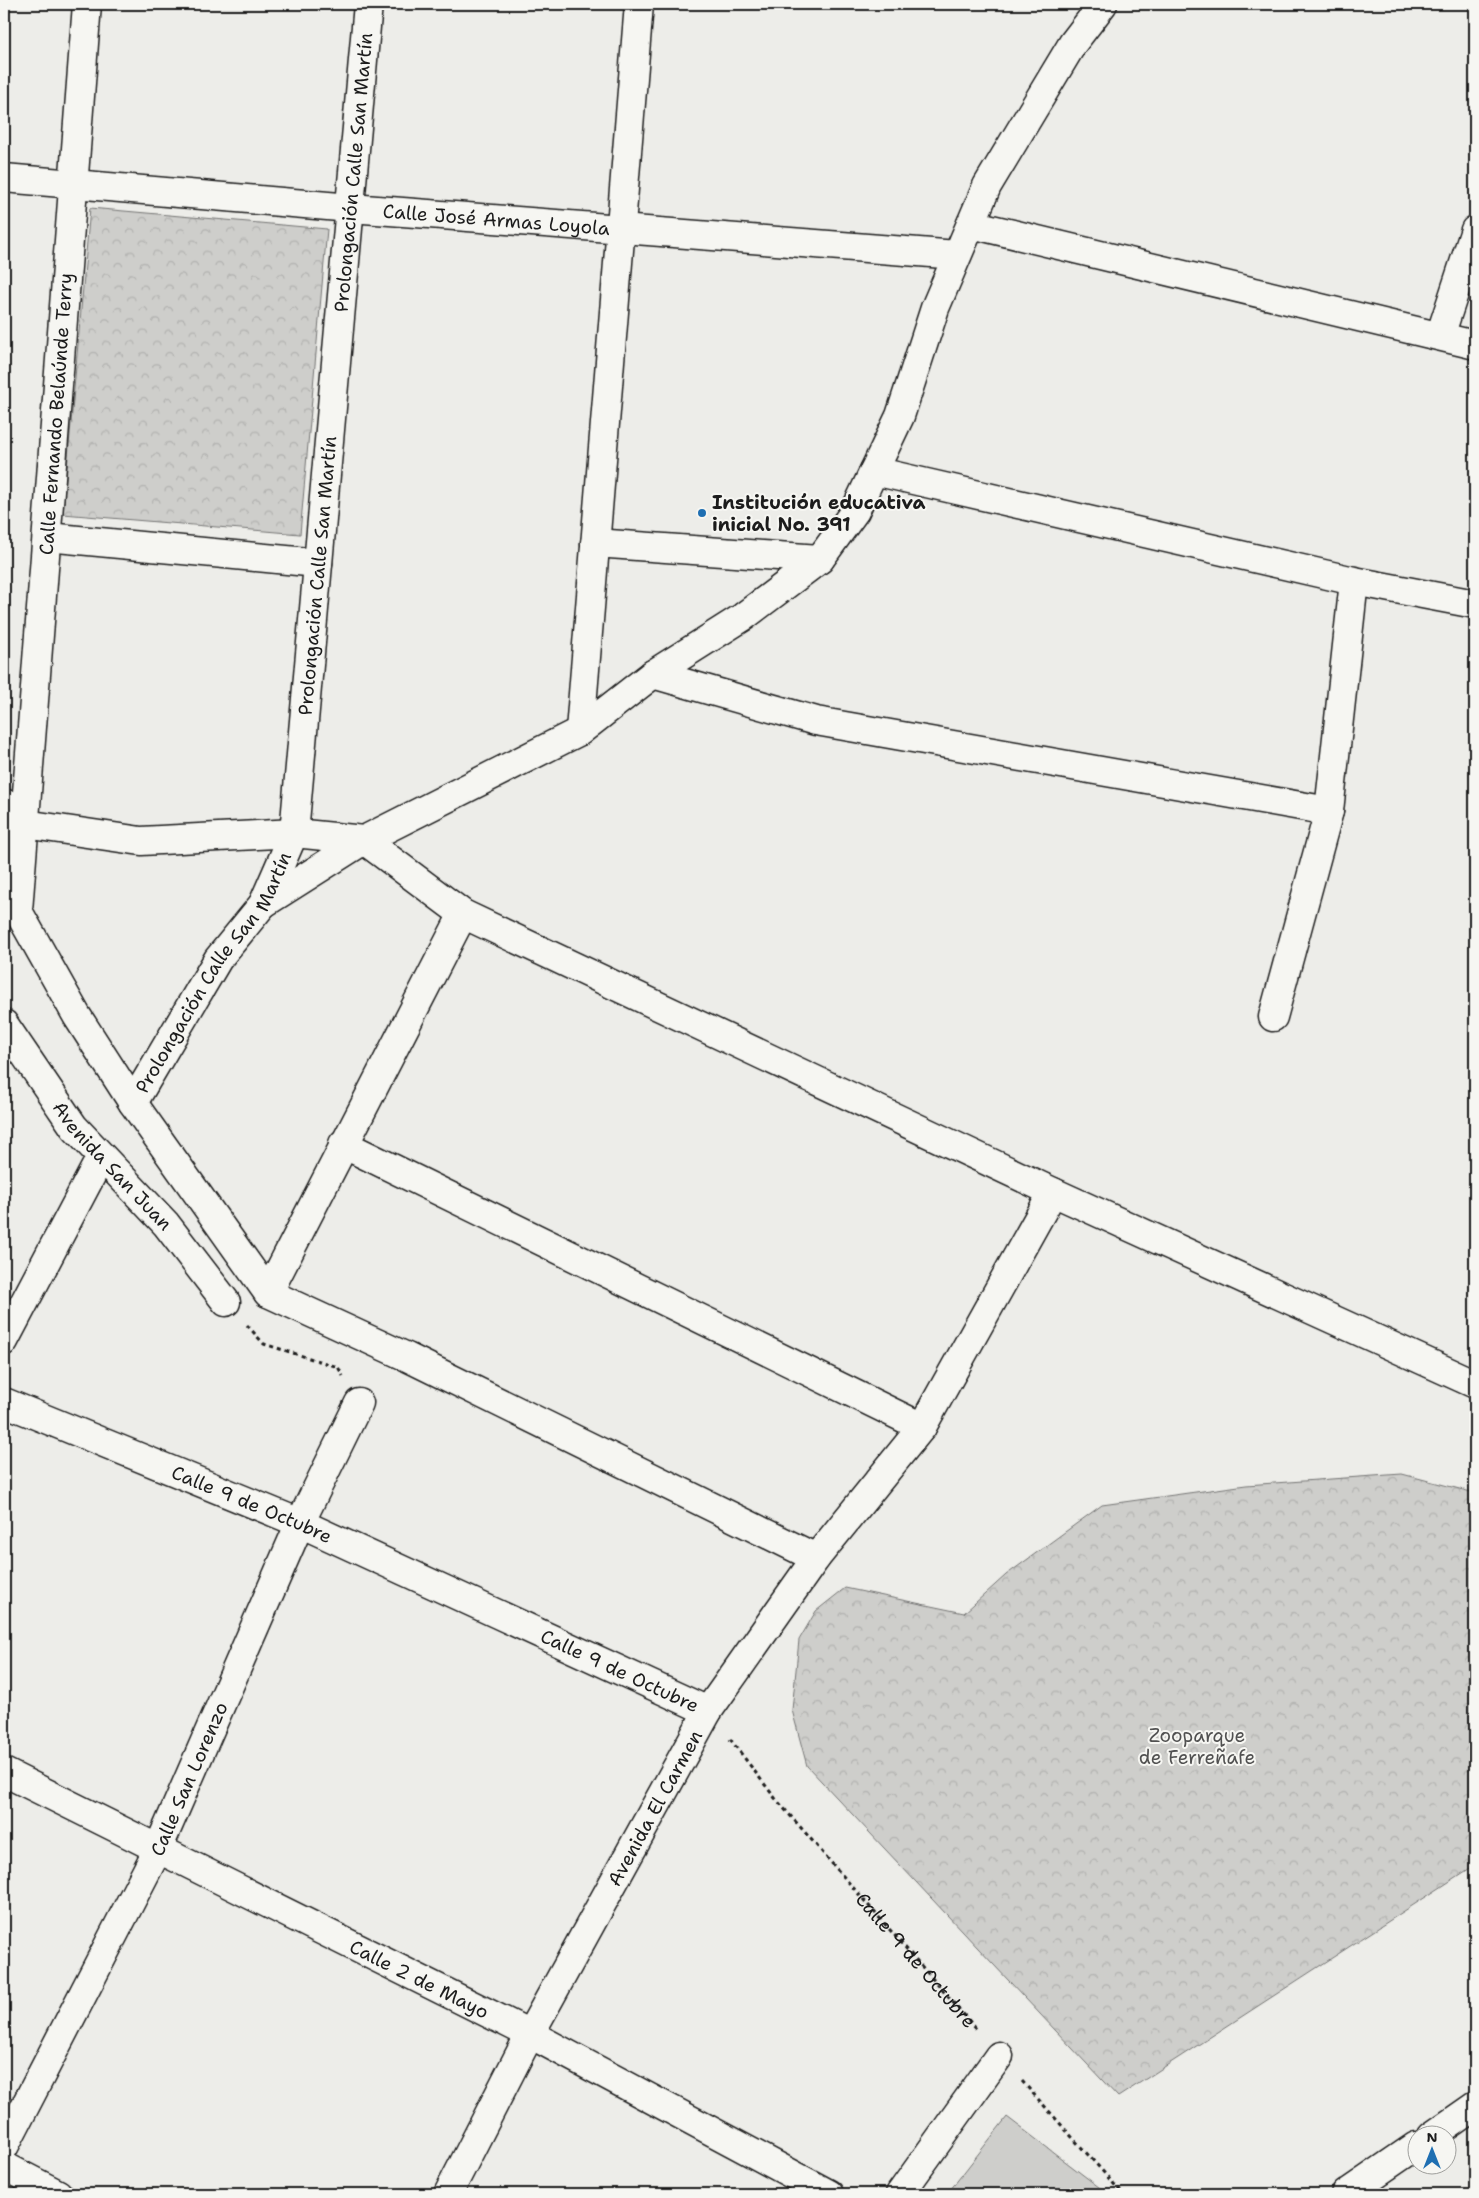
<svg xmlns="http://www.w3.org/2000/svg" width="1479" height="2198" viewBox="0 0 1479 2198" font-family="'Shantell Sans',sans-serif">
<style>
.park{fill:url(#park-crowns);stroke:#757574}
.pitch{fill:#cececb;stroke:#757574}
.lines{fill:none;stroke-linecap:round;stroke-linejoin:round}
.minor-casing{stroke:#1c1c1c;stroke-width:31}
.path{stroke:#1c1c1c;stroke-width:3;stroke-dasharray:4 4;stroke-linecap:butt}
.minor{stroke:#f6f6f2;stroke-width:28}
.poi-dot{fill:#1f6fb2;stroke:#f6f6f2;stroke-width:2}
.labels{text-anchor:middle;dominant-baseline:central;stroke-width:4;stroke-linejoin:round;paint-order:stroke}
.street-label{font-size:19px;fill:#1c1c1c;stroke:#f6f6f2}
.poi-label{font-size:19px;font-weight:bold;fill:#1c1c1c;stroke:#f6f6f2;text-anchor:start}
.park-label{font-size:19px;fill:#515151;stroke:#f6f6f2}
</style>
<defs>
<pattern id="park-crowns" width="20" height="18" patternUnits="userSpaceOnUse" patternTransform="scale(1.25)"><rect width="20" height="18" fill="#cececb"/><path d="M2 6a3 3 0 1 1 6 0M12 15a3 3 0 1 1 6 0" fill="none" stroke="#b0b0ae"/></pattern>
</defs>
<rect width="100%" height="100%" fill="#edede9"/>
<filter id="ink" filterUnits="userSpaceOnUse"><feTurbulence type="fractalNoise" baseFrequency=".02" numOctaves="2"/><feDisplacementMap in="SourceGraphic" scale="10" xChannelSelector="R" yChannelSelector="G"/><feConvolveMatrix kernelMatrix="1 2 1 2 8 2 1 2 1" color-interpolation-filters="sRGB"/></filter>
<g filter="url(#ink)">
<path class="park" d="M90,208L327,229L300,534L63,514Z
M1402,1474L1475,1493V1865L1118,2097L807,1766L792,1710L799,1640L816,1611L845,1588L964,1613L1006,1575L1102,1505L1246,1485Z"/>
<path class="pitch" d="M1007,2117L1108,2194H947Z"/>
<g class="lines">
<g class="minor-casing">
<g id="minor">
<path d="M87,4L18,911L77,1016L133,1103L268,1293L407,1357L816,1558"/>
<path id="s2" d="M4,178L351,208L957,255"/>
<path d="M971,224L1475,345"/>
<path d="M1440,336L1475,230"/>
<path d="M874,471L1354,581L1475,604"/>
<path d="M47,537L318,563"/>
<path d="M595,543L820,559"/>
<path d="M653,674L816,721L1329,811L1273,1017"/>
<path d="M580,731L639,4"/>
<path d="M4,803L25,824"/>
<path d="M1329,811L1354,581"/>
<path d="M25,824L141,841L294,833L364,840L580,731L653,674L743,617L820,559L855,511L900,416L935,308L987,186L1073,43L1103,4"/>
<path d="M263,904L364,840L463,914L1053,1192L1475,1384"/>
<path id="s3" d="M4,1024L74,1127L166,1224L226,1302"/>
<path id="s4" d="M133,1103L218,959L263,904L294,833L368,4"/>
<path d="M343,1144L922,1427"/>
<path d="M268,1293L463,914"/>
<path d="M4,1341L101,1157"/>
<path id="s5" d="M4,1402L300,1523L708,1711"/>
<path id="s6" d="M4,1772L530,2034L829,2194"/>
<path d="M1432,2136L1475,2106"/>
<path id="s7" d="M4,2147L158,1849L300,1523L359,1403"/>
<path d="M4,2166L58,2194"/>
<path id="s8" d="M448,2194L530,2034L708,1711L816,1558L922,1427L1053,1192"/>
<path d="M900,2194L999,2056"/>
<path d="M1346,2194L1416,2146"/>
</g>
</g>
<g class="path">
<path d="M247,1325L264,1344L338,1367L343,1376"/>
<path id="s1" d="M730,1739L775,1798L978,2031"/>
<path d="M1022,2081L1123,2194"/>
</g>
<use href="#minor" class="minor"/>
</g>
</g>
<circle class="poi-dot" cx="702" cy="513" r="5"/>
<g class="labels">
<g class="street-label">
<text stroke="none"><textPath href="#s4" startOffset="979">Prolongación Calle San Martín</textPath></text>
<text stroke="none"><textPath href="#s2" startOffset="494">Calle José Armas Loyola</textPath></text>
<text transform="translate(56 414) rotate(-86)">Calle Fernando Belaúnde Terry</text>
<text stroke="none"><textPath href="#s4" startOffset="574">Prolongación Calle San Martín</textPath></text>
<text stroke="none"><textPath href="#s4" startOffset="154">Prolongación Calle San Martín</textPath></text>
<text stroke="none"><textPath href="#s3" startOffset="179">Avenida San Juan</textPath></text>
<text stroke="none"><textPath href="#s5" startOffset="268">Calle 9 de Octubre</textPath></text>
<text stroke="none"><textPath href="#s5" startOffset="672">Calle 9 de Octubre</textPath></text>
<text stroke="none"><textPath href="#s7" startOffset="412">Calle San Lorenzo</textPath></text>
<text stroke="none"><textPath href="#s8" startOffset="438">Avenida El Carmen</textPath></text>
<text stroke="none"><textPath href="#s1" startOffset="289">Calle 9 de Octubre</textPath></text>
<text stroke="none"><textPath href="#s6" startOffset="464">Calle 2 de Mayo</textPath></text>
</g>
<g class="poi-label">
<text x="712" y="502">Institución educativa<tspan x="712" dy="22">inicial No. 391</tspan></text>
</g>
<g class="park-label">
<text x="1197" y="1735">Zooparque<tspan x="1197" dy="22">de Ferreñafe</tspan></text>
</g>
</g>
<rect width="1479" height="2198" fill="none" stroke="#f6f6f2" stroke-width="20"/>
<rect x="10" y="10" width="1459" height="2178" fill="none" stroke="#1c1c1c" stroke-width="2" filter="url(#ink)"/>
<g transform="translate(1432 2150)"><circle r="24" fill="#f6f6f2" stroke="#9f9f9c"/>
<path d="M0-4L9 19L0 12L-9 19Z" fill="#1f6fb2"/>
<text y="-8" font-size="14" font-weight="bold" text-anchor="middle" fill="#1c1c1c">N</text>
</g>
</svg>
